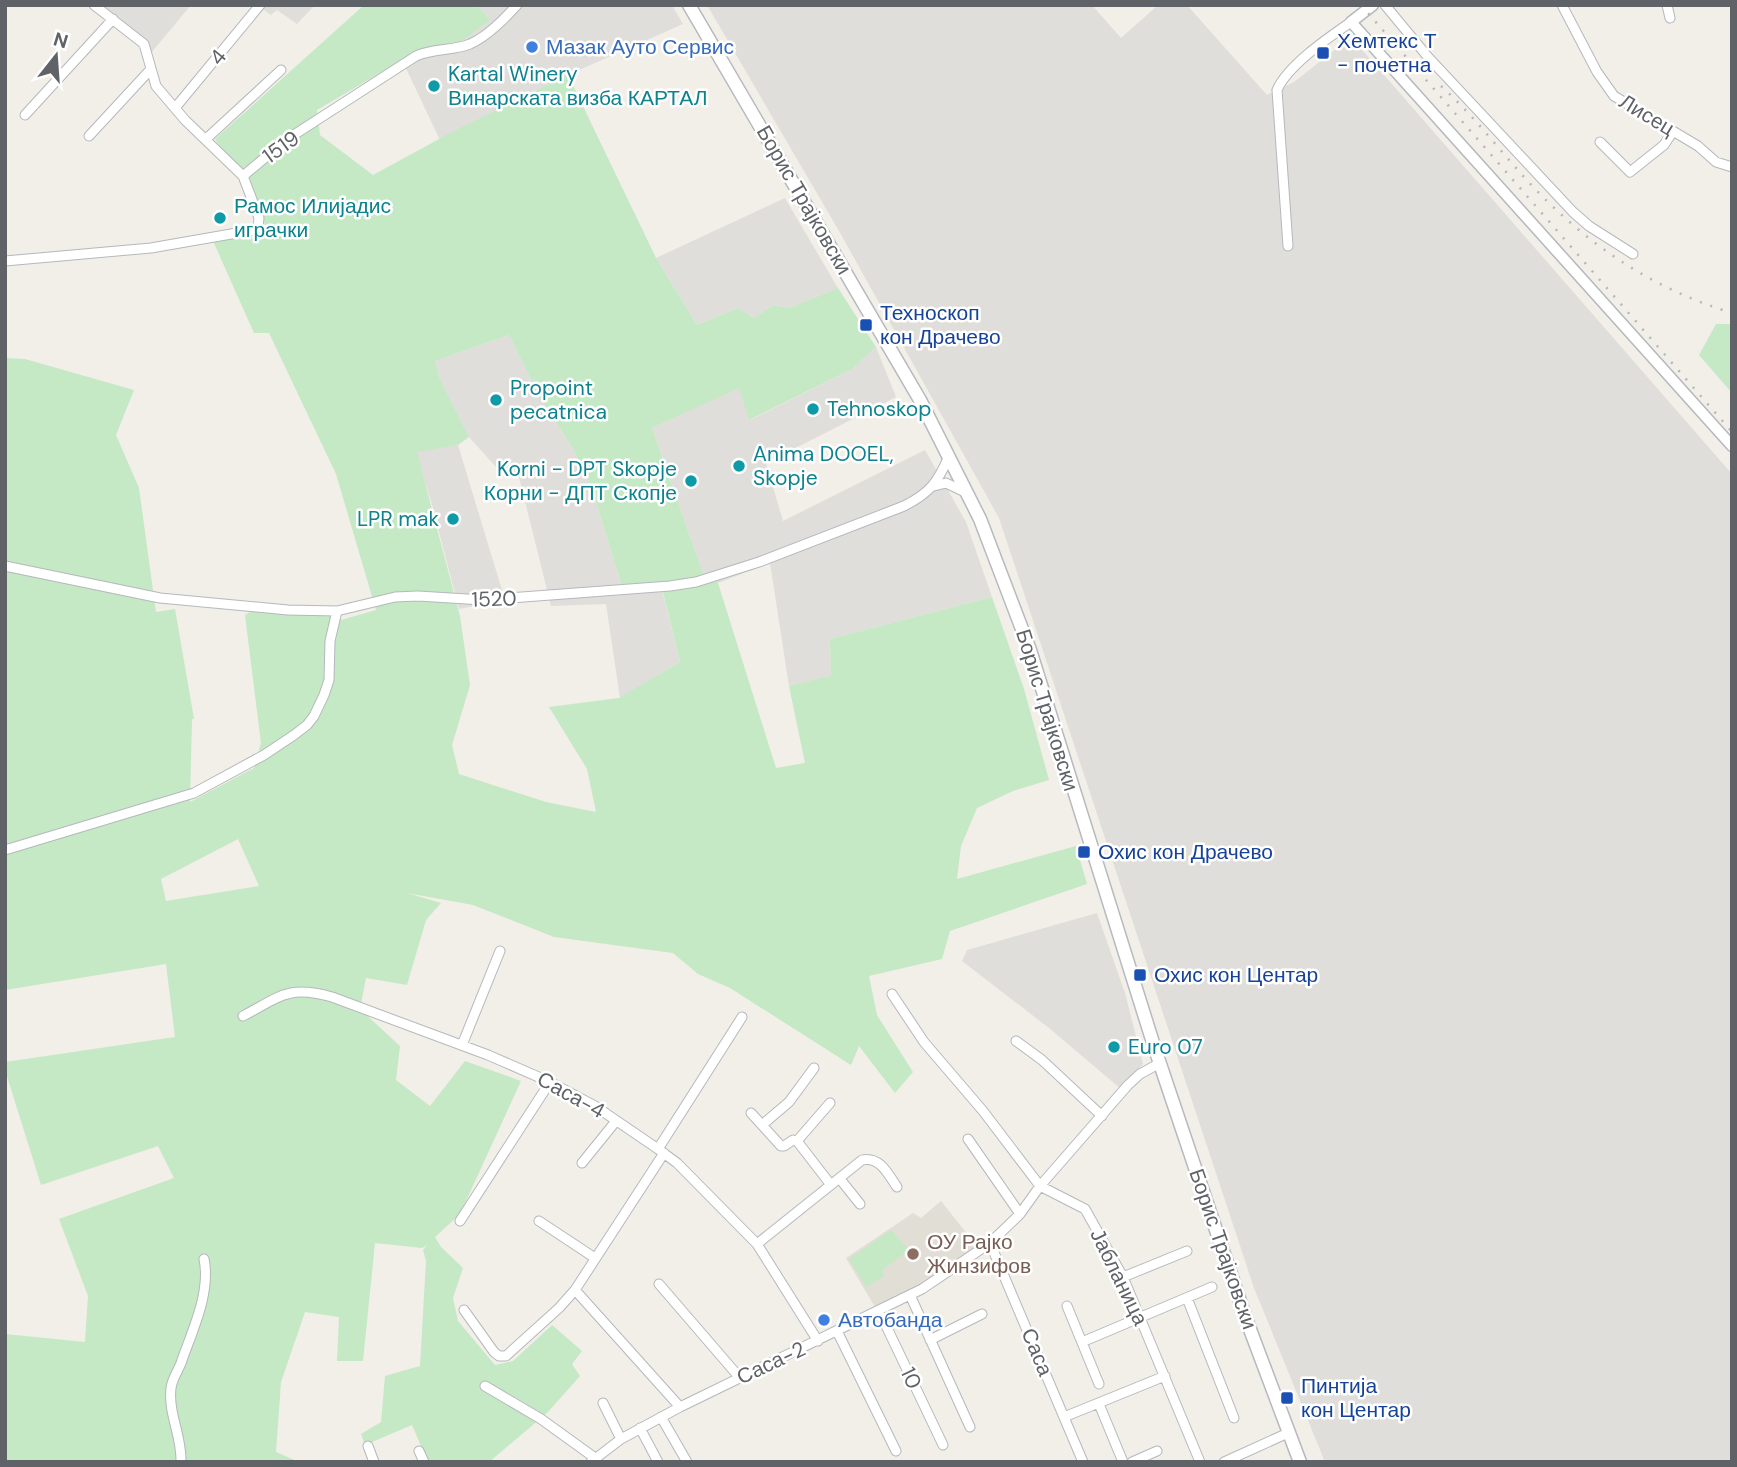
<svg xmlns="http://www.w3.org/2000/svg" width="1737" height="1467" viewBox="0 0 1737 1467" font-family="'DM Sans',sans-serif">
<style>
.industrial{fill:#e0deda}
.education{fill:#e1ded6}
.green{fill:#c5e8c5;fill-rule:evenodd}
.lines{fill:none;stroke-linecap:round;stroke-linejoin:round}
.minor-casing{stroke:#b5b8bc;stroke-width:11}
.tertiary-casing{stroke:#b5b8bc;stroke-width:13}
.secondary-casing{stroke:#b6babf;stroke-width:15}
.minor{stroke:#fff;stroke-width:9}
.tertiary{stroke:#fff;stroke-width:10}
.secondary{stroke:#fff;stroke-width:12}
.rail{stroke:#b6b7b8;stroke-width:2.5;stroke-dasharray:2 9;stroke-linecap:butt}
.shop-dot{fill:#3f7fe0;stroke:#fff;stroke-width:2.5}
.transit-dot{fill:#1a4fb4;stroke:#fff;stroke-width:2.5}
.culture-dot{fill:#0f9aa8;stroke:#fff;stroke-width:2.5}
.education-dot{fill:#8d6e63;stroke:#fff;stroke-width:2.5}
.labels{text-anchor:middle;dominant-baseline:central;stroke-width:5;stroke-linejoin:round;paint-order:stroke}
.transit-label{font-size:21px;fill:#164399;stroke:#fff;text-anchor:start}
.shop-label{font-size:21px;fill:#366cbe;stroke:#fff;text-anchor:start}
.street-label{font-size:21px;fill:#5f6368;stroke:#fff}
.culture-label{font-size:21px;fill:#0d838f;stroke:#fff;text-anchor:start}
.education-label{font-size:21px;fill:#785e54;stroke:#fff;text-anchor:start}
</style>
<rect width="100%" height="100%" fill="#f1efe8"/>
<path class="industrial" d="M91,5H191L151,53Z
M257,5H315L297,24L277,10L271,15Z
M477,5H672L683,24L568,75L440,140L402,60L464,40L490,20Z
M707,5H1092L1121,38L1158,5H1187L1267,95L1294,82L1351,37L1732,474V1462H1325L1254,1288L999,518L839,231Z
M785,198L838,288L789,308L773,305L754,318L738,308L697,325L656,258Z
M509,335L540,397L573,449L592,488L623,590L660,582L680,662L620,698L606,604L551,606L518,473L504,476L469,437L440,379L435,361Z
M876,347L896,397L766,463L783,521L925,450L966,522L992,597L830,639L831,677L789,686L770,563L718,583L704,576L652,428L739,387L750,420L852,369Z
M458,445L505,600L459,609L431,501L415,451Z
M1097,913L1125,993L1143,1064L1121,1089L1049,1028L962,961L967,950Z"/>
<path class="education" d="M941,1201L980,1250L878,1312L846,1258L913,1213L921,1218Z"/>
<path class="green" d="M364,5H477L490,20L464,40L402,60L317,110L320,135L373,175L452,132L568,75L656,258L697,325L738,308L754,318L773,305L789,308L838,288L876,347L852,369L749,420L739,388L652,428L704,576L718,583L776,768L805,763L789,686L831,676L830,639L992,597L1024,689L1049,780L1013,791L977,808L961,846L957,879L1076,846L1087,884L950,931L942,959L869,976L877,1015L913,1072L895,1093L859,1046L851,1065L730,988L698,974L673,953L554,937L473,905L407,893L441,903L426,920L407,985L366,978L360,1009L400,1046L396,1080L430,1106L465,1061L521,1081L460,1214L435,1237L441,1247L463,1268L453,1298L458,1321L495,1365L513,1361L552,1325L582,1351L572,1364L580,1376L547,1413L489,1462H428L412,1425L365,1445L361,1434L381,1422L385,1376L420,1366L426,1261L423,1250L427,1245L422,1248L375,1243L363,1361H337L339,1317L305,1312L281,1382L276,1452L299,1462H5V1334L85,1342L88,1296L59,1219L174,1178L158,1146L41,1185L5,1070V1062L175,1037L166,964L5,990V358L25,359L134,390L116,435L139,488L156,612L175,609L194,719H192L190,802L254,768L261,743L245,615L261,605L330,609L341,620L376,610L336,474L269,333H254L213,241L266,231L262,211L215,139ZM509,335L540,397L573,449L592,488L623,590L661,584L680,662L619,698L549,707L587,769L596,812L546,802L459,774L452,745L470,685L460,616L417,452L458,445L469,437L440,379L435,361ZM238,839L259,886L166,901L161,879Z
M1716,324H1732V393L1699,355Z
M891,1230L909,1250L883,1269L884,1276L866,1287L849,1259Z"/>
<g class="lines">
<g class="minor-casing">
<path id="minor" d="M94,5L144,44L156,86L185,120L243,176L286,140L416,56C433,48 453,51 470,44C488,36 504,19 517,5
M1385,5L1428,57L1573,212L1589,226L1633,254
M1562,5L1597,72L1614,96L1698,146L1716,162L1732,167
M1667,5L1670,18
M175,108L260,5
M25,115L113,19
M89,136L151,69
M206,139L281,70
M1600,142L1630,172L1664,145L1673,131
M1288,246L1277,90C1288,65 1328,38 1351,22
M5,261L151,248L254,230L258,228L259,218L243,176
M934,486L946,483L965,492
M5,566L160,598L288,610L337,611L395,597L418,596L483,600L670,586L696,582L759,562L904,506C930,493 938,482 949,456
M5,850L194,793L264,755L294,735L307,725L314,716L324,695L329,680L330,641L337,611
M892,994L924,1042L983,1111L1040,1186L1085,1209L1123,1277L1200,1462
M243,1016C281,996 288,985 332,997L488,1055L550,1082L595,1106L658,1149L677,1163L757,1244L818,1341
M1016,1041L1042,1060L1102,1116
M462,1045L500,951
M751,1113L781,1146H784L793,1140L797,1141L831,1185
M762,1125L789,1102L814,1068
M968,1139L1020,1214
M797,1141L830,1103
M658,1149L742,1017
M582,1163L616,1121
M840,1179L860,1204
M460,1221L550,1082
M539,1221L595,1258
M990,1243L1083,1462
M757,1244L862,1160C880,1156 888,1174 897,1187
M1123,1277L1187,1251
M659,1284L740,1378
M575,1290L664,1153
M910,1295L970,1427
M1187,1298L1234,1418
M1067,1306L1099,1384
M464,1310L494,1352L499,1356H506L559,1308L575,1290L680,1407
M879,1311L943,1445
M837,1331L896,1451
M930,1340L982,1314
M1082,1342L1212,1287
M485,1386L541,1419L595,1458
M603,1403L621,1439
M1099,1404L1123,1462
M661,1417L687,1462
M1064,1417L1165,1376
M640,1428L658,1462
M368,1446L374,1462
M419,1451L424,1462
M181,1462C182,1436 168,1414 171,1388C172,1379 178,1371 181,1363C192,1331 211,1293 204,1259
M591,1462L621,1439L680,1407L922,1289L990,1243L1020,1214L1040,1186L1128,1085L1140,1074L1160,1063
M1132,1462L1157,1451
M1224,1462L1288,1433"/>
</g>
<g class="tertiary-casing">
<path id="tertiary" d="M1373,5L1351,22L1732,446"/>
</g>
<g class="secondary-casing">
<path id="secondary" d="M689,5L920,400L980,519L1030,650L1154,1046L1245,1316L1300,1462"/>
</g>
<use href="#minor" class="minor"/>
<use href="#tertiary" class="tertiary"/>
<use href="#secondary" class="secondary"/>
<path class="rail" d="M1361,5L1732,432
M1441,86C1472,114 1497,147 1524,177C1583,242 1648,287 1732,313"/>
</g>
<g class="shop-dot">
<circle cx="532" cy="47" r="7"/>
<circle cx="824" cy="1320" r="7"/>
</g>
<g class="transit-dot">
<rect x="1316" y="46" width="14" height="14" rx="3.5"/>
<rect x="859" y="318" width="14" height="14" rx="3.5"/>
<rect x="1077" y="845" width="14" height="14" rx="3.5"/>
<rect x="1133" y="968" width="14" height="14" rx="3.5"/>
<rect x="1280" y="1391" width="14" height="14" rx="3.5"/>
</g>
<g class="culture-dot">
<circle cx="434" cy="86" r="7"/>
<circle cx="220" cy="218" r="7"/>
<circle cx="496" cy="400" r="7"/>
<circle cx="813" cy="409" r="7"/>
<circle cx="739" cy="466" r="7"/>
<circle cx="691" cy="481" r="7"/>
<circle cx="453" cy="519" r="7"/>
<circle cx="1114" cy="1047" r="7"/>
</g>
<circle class="education-dot" cx="913" cy="1254" r="7"/>
<g class="labels">
<g class="transit-label">
<text x="1337" y="41">Хемтекс Т<tspan x="1337" dy="24">- почетна</tspan></text>
<text x="880" y="313">Техноскоп<tspan x="880" dy="24">кон Драчево</tspan></text>
<text x="1098" y="852">Охис кон Драчево</text>
<text x="1154" y="975">Охис кон Центар</text>
<text x="1301" y="1386">Пинтија<tspan x="1301" dy="24">кон Центар</tspan></text>
</g>
<g class="shop-label">
<text x="546" y="47">Мазак Ауто Сервис</text>
<text x="838" y="1320">Автобанда</text>
</g>
<g class="street-label">
<text transform="translate(218 57) rotate(-50)">4</text>
<text transform="translate(1647 115) rotate(31)">Лисец</text>
<text transform="translate(281 147) rotate(-36)">1519</text>
<text transform="translate(804 200) rotate(60)">Борис Трајковски</text>
<text transform="translate(494 599) rotate(-2)">1520</text>
<text transform="translate(1047 710) rotate(73)">Борис Трајковски</text>
<text transform="translate(571 1095) rotate(29)">Саса-4</text>
<text transform="translate(1223 1249) rotate(71)">Борис Трајковски</text>
<text transform="translate(1119 1277) rotate(64)">Јабланица</text>
<text transform="translate(1037 1352) rotate(67)">Саса</text>
<text transform="translate(771 1363) rotate(-25)">Саса-2</text>
<text transform="translate(911 1378) rotate(65)">10</text>
</g>
<g class="culture-label">
<text x="448" y="74">Kartal Winery<tspan x="448" dy="24">Винарската визба КАРТАЛ</tspan></text>
<text x="234" y="206">Рамос Илијадис<tspan x="234" dy="24">играчки</tspan></text>
<text x="510" y="388">Propoint<tspan x="510" dy="24">pecatnica</tspan></text>
<text x="827" y="409">Tehnoskop</text>
<text x="753" y="454">Anima DOOEL,<tspan x="753" dy="24">Skopje</tspan></text>
<text x="677" y="469" text-anchor="end">Korni - DPT Skopje<tspan x="677" dy="24">Корни - ДПТ Скопје</tspan></text>
<text x="439" y="519" text-anchor="end">LPR mak</text>
<text x="1128" y="1047">Euro 07</text>
</g>
<g class="education-label">
<text x="927" y="1242">ОУ Рајко<tspan x="927" dy="24">Жинзифов</tspan></text>
</g>
</g>
<rect width="1737" height="1467" fill="none" stroke="#5f6368" stroke-width="14"/>
<g transform="translate(56 56) rotate(17)" stroke="#ffffff" stroke-width="5" paint-order="stroke">
<path d="M0-5L12 26L0 18L-12 26Z" fill="#5f6368"/>
<text y="-10" font-size="19" font-weight="bold" text-anchor="middle" fill="#5f6368">N</text>
</g>
</svg>
